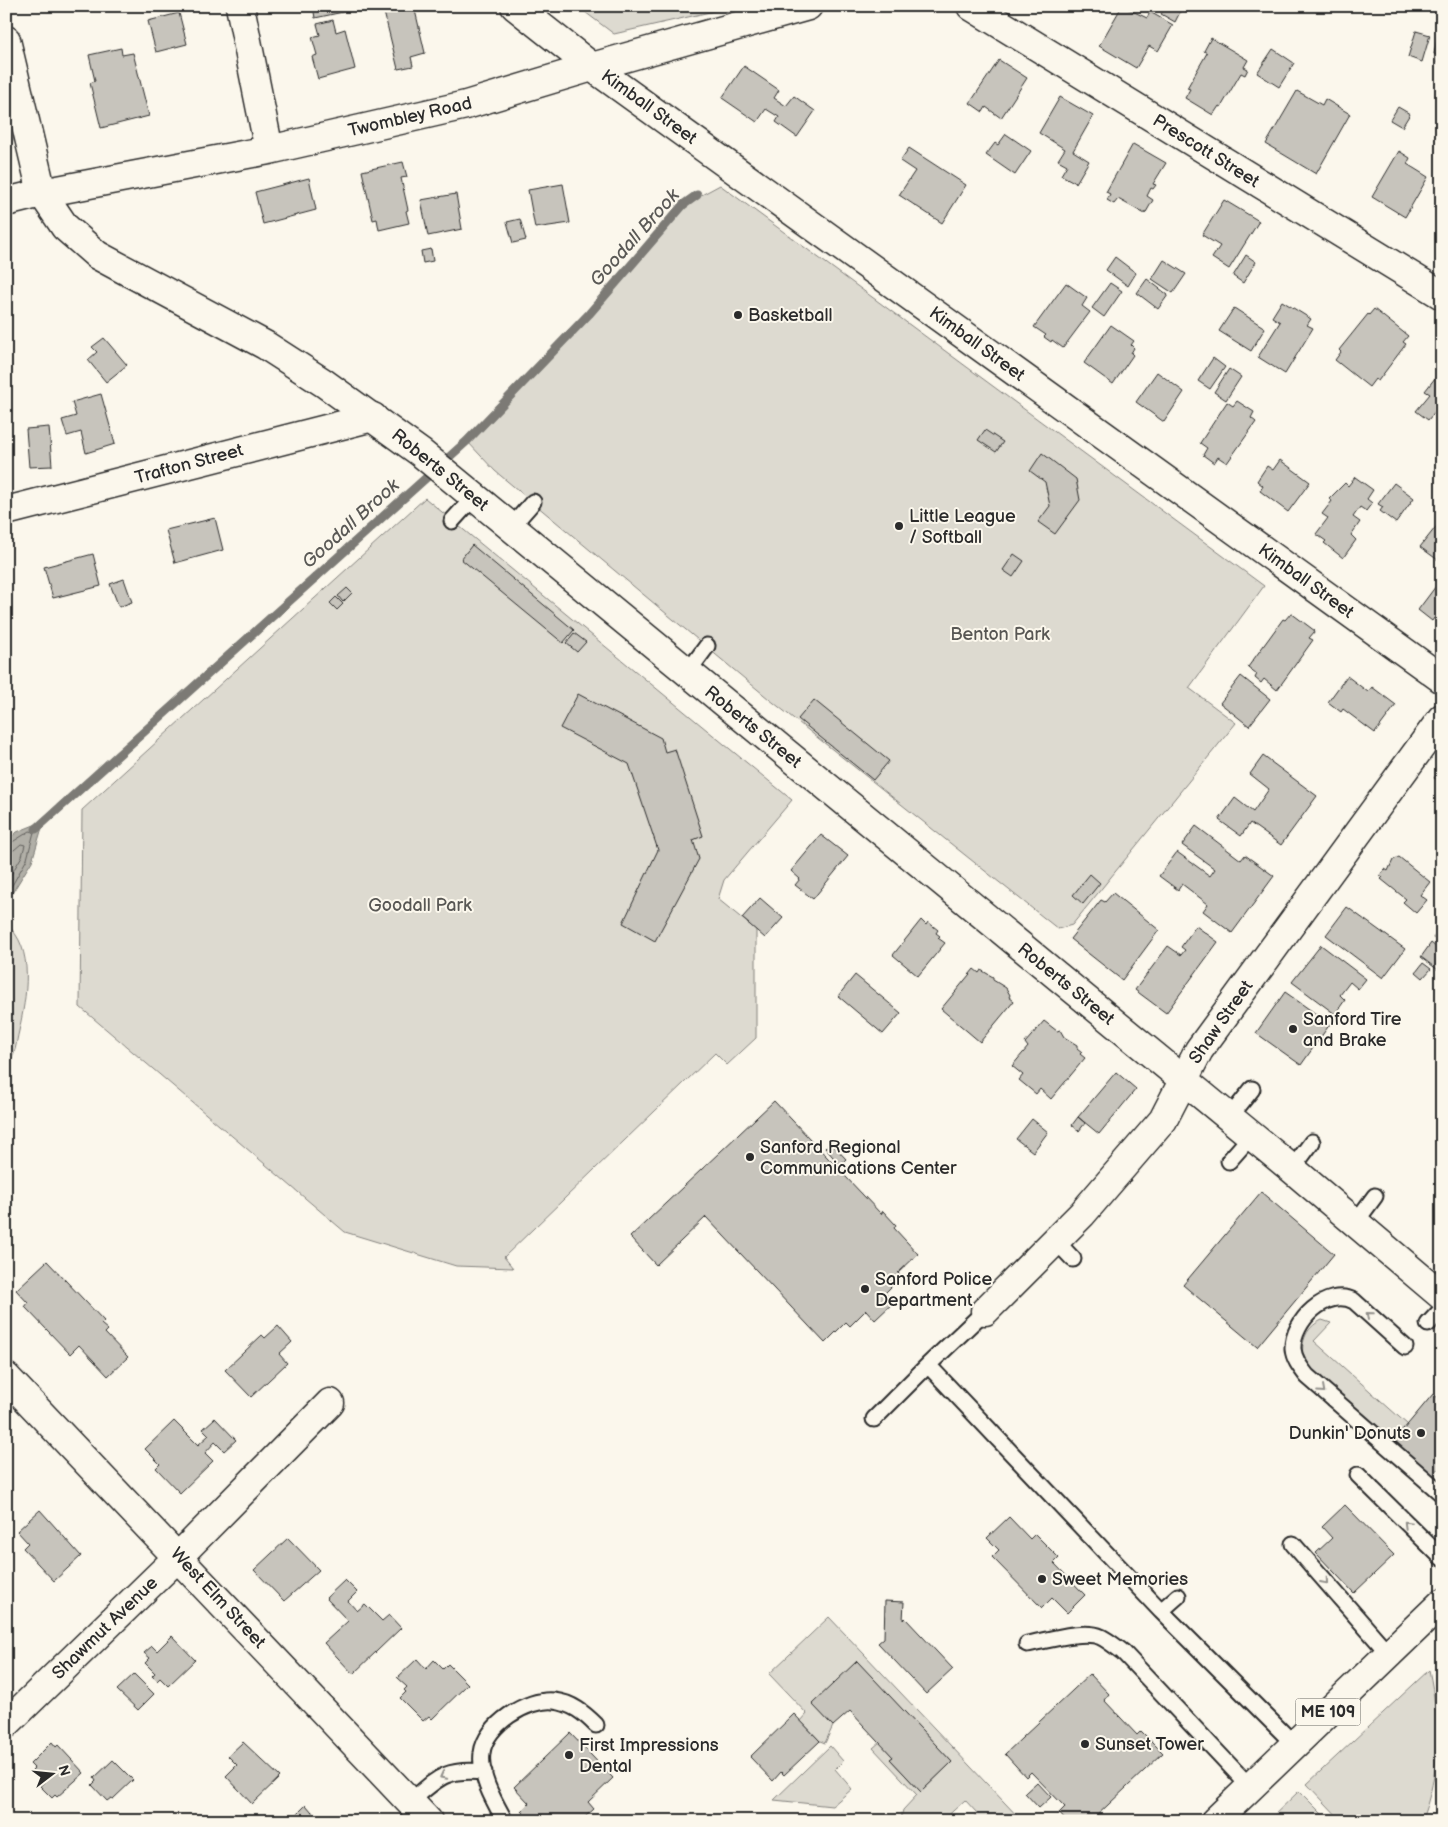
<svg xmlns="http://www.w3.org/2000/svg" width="1448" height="1827" viewBox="0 0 1448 1827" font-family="'Balsamiq Sans',sans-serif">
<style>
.green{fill:#dddad0;stroke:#84827e}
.water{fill:#b1afa7;stroke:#7b7a75}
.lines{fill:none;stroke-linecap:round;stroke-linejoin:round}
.shore{stroke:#61605d;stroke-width:1}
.stream{stroke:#7b7a75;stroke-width:9}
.building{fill:#c7c4bc;stroke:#2b2b2b}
.lane-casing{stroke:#2b2b2b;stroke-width:19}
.street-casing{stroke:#2b2b2b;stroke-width:31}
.secondary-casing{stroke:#2b2b2b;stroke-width:31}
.highway-casing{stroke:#2b2b2b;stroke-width:31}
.lane{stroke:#fbf7ec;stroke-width:15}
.street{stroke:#fbf7ec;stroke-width:28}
.secondary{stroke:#fbf7ec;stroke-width:28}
.highway{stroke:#fbf7ec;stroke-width:28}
.oneway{stroke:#93918c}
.poi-dot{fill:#2b2b2b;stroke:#fbf7ec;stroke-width:2}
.labels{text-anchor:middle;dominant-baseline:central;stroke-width:4;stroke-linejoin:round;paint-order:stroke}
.shield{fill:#fbf7ec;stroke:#696865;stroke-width:1}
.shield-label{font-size:16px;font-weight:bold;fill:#2b2b2b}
.street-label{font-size:18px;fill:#2b2b2b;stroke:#fbf7ec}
.poi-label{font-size:18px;fill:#2b2b2b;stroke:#fbf7ec;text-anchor:start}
.park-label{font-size:18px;fill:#585754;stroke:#fbf7ec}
.water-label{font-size:19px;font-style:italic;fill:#5a5956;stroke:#fbf7ec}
</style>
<rect width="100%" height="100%" fill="#fbf7ec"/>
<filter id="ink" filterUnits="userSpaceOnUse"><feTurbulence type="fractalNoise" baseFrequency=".02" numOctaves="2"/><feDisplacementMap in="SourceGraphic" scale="10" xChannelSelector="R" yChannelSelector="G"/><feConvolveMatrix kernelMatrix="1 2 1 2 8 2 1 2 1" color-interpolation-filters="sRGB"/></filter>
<g filter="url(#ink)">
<path class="green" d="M577,6H736L614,34Z
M720,185L1264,586L1189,688L1236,723L1072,925L1058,929L769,699L495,471L467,441L603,299L683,205Z
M425,498L792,800L724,880L718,899L756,930V1038L727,1065L715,1053L504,1257L513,1268L456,1266L345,1232L80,1007L82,810Z
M6,924C36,948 26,998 19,1031C16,1042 16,1057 6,1064Z
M1322,1320L1331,1323L1314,1341L1408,1425L1393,1442L1304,1362C1300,1345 1304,1328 1322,1320Z
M829,1617L1022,1821H978L974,1817L977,1813L965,1800L942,1821H900L903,1810L917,1795L873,1748L880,1742L893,1757L890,1759L921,1792L952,1762L857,1662L813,1704L833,1726L825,1743L820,1741L801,1721L807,1714L769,1674Z
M1429,1670C1440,1719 1441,1774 1421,1821H1342L1307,1784Z
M830,1746L843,1761L835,1769L852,1789L832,1806L774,1800Z
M1299,1791L1329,1821H1268Z"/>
<path class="water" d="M44,821L32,861L6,903V842L17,832Z"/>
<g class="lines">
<path class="shore" d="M6,846L30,831L34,832L27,859L6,896
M6,852L14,850L21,844L25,845L22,856L6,883"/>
<path class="stream" d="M36,829L467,441L589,314L683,205L697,195"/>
</g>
<path class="building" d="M313,6H342L343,12L315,18Z
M392,6H414L425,53L411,57L413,66L398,69L384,12L392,9Z
M1122,6L1147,18L1150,12L1173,25L1158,51L1149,46L1136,68L1099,46Z
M1166,6L1180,12L1175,22L1161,14Z
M179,13L187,44L156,52L148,21Z
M333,20L336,32L345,29L355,69L318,79L312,57L317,55L312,37L320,35L317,24Z
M1416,31L1430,35L1422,62L1408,57Z
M1438,32L1442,33V64L1437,63L1438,55L1434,54Z
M1211,38L1248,60L1244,67L1248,69L1245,75L1241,73L1221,107L1219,106L1213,115L1185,98L1190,89L1187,88L1207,53L1204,51Z
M121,48L122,55L133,53L149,116L101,128L90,83L95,81L89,55Z
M1273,49L1294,63L1279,87L1257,73Z
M999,60L1027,78L1001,118L986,107L983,112L970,103Z
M744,66L779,90L774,98L786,106L794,96L815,111L797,137L776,122L779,117L766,109L757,122L722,98Z
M1297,91L1322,105L1325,99L1350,114L1316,174L1266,144Z
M1060,97L1093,116L1073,151L1089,161L1076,183L1061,175L1067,165L1058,160L1065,149L1039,133Z
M1398,107L1410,114L1402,127L1390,120Z
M1006,134L1031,151L1015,175L986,155L995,143L998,145Z
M1133,144L1166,163L1153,184L1156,185L1153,189L1151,188L1147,196L1153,200L1145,214L1118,199L1114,204L1107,200L1110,194L1106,192Z
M909,148L966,185L942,223L899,195L915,171L900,161Z
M1399,151L1410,158L1407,164L1428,177L1405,217L1372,197Z
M403,162L407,177L401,178L408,210L406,211L409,223L379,230L377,219L373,220L362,171Z
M309,178L316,210L263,224L255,192Z
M563,184L570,223L535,228L528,190Z
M456,194L462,229L428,236L421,200Z
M1224,200L1259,221L1229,269L1212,258L1220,246L1202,235Z
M520,219L526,240L513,243L507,222Z
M431,249L433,261L423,263L421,251Z
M1246,255L1256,262L1243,283L1233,276Z
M1115,257L1136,273L1128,286L1106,270Z
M1164,260L1186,274L1173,293L1152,279Z
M1147,279L1168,295L1158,309L1137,293Z
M1066,283L1087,298L1082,306L1090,312L1063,348L1052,340L1051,342L1044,337L1046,335L1034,327Z
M1110,283L1122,291L1104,317L1092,308Z
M1282,301L1311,319L1307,325L1313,328L1285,374L1258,357L1280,322L1272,317Z
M1234,308L1265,328L1251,351L1219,331Z
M1374,309L1408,336L1403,342L1406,344L1378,381L1375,379L1369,387L1335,360L1341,352L1339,350L1368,314L1369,315Z
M1111,325L1134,341L1131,345L1134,348L1131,353L1133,355L1113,384L1084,363Z
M104,338L127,365L106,382L88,360L97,352L92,347Z
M1213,358L1225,367L1210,389L1198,381Z
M1229,369L1241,377L1226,400L1214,392Z
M1442,369V403L1428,420L1416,411L1430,394L1425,391Z
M1157,372L1184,392L1164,422L1136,402Z
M101,394L115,444L86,453L81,432L67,436L62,420L76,416L72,402Z
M1237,401L1254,412L1251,418L1256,422L1227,463L1218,457L1214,463L1203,455L1207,448L1200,443L1227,402L1233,406Z
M49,427L52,466L29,467L26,429Z
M985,430L1003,442L996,452L978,440Z
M1042,453L1076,479L1080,500L1055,534L1038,522L1050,506L1045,482L1030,471Z
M1280,460L1310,482L1288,512L1260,491L1263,486L1257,481L1267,466L1273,470Z
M1355,477L1373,490L1367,499L1372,503L1366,511L1360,507L1353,517L1360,522L1351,535L1356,540L1343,558L1324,543L1326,541L1316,534L1328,518L1322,514L1332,501L1329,499L1345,483L1348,486Z
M1394,483L1414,498L1396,523L1380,511L1383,507L1378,504Z
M215,518L223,550L175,563L166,530Z
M1439,523L1442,525V563L1420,547Z
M472,545L574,630L563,643L461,559Z
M93,554L101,586L53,598L44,567Z
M1014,554L1024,561L1013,577L1003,570Z
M1442,578V624L1434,618L1432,621L1418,610Z
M124,579L132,602L119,607L110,584Z
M347,588L352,593L343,602L338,596Z
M336,597L343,604L337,610L330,603Z
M1291,613L1315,631L1309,638L1313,640L1277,690L1264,679L1261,683L1255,678L1257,674L1248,667L1283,619L1285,620Z
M574,633L586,642L577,652L566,643Z
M1241,676L1270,699L1249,726L1220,703Z
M1347,676L1368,692L1372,687L1396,705L1375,733L1343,709L1341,712L1328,702Z
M578,694L661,738L665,752L675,749L703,836L693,840L699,859L655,941L623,923L658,850L629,764L560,728Z
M814,700L889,761L873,780L798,719Z
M1263,756L1317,796L1281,845L1250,823L1241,836L1219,820L1235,798L1253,812L1269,789L1250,774Z
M1442,767V783L1434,778Z
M1196,826L1241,860L1245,855L1274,876L1232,933L1203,911L1208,904L1182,884L1178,890L1159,876L1177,852L1210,876L1215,869L1182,845Z
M821,835L848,856L813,899L795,885L800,879L791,871Z
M1399,857L1430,882L1420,895L1427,900L1416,913L1403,902L1406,899L1381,879L1383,877L1380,875L1385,869L1388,871L1393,860Z
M1090,874L1100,883L1083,904L1073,895Z
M1113,893L1159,930L1122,980L1070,939L1101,900L1105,902Z
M760,898L783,918L765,938L742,918Z
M1347,907L1405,949L1383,978L1326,935Z
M921,920L926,925L928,922L938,930L936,933L940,936L938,938L945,943L918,976L893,955Z
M1196,926L1218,942L1166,1013L1135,990L1168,946L1181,955L1185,950L1181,947Z
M1442,926V945L1433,938Z
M1431,943L1442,952V973L1421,957Z
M1321,945L1366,979L1358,989L1350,982L1340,995L1345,1000L1335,1014L1292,982Z
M1423,963L1431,969L1423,978L1416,972Z
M974,969L979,973L981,970L993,977V980L1006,988L1010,995L1009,997L1014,1001L980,1042L941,1009Z
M855,975L901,1013L883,1034L838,996Z
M1285,992L1330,1024L1301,1065L1256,1033Z
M1044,1021L1057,1031L1060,1030L1064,1037L1077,1045V1048L1082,1052L1080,1054L1085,1058L1051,1099L1040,1089L1036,1094L1019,1080L1023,1075L1012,1066L1028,1047L1025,1043Z
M1116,1072L1136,1089L1099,1134L1078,1117Z
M774,1101L881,1214L883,1211L896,1225L894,1228L918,1254L898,1273L901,1277L885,1293L894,1302L875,1320L866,1310L850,1326L846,1322L825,1343L706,1217L656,1265L630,1237Z
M1078,1117L1085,1123L1079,1131L1072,1125Z
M1032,1119L1048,1132L1033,1152L1016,1139Z
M831,1143L846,1159L840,1165L825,1148Z
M1261,1192L1334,1254L1257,1347L1183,1285Z
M47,1261L104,1321L101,1324L108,1330L105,1333L128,1357L108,1376L79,1345L70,1354L25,1307L28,1303L16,1290Z
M278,1326L292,1342L279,1354L287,1363L251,1397L225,1370L262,1335L265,1338Z
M1433,1394L1442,1401V1465L1431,1478L1393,1442Z
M215,1418L236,1440L224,1451L215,1442L205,1453L213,1461L180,1493L156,1468L160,1464L145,1449L174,1421L198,1445L209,1435L203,1429Z
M1345,1505L1394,1555L1354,1593L1316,1553L1332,1538L1322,1527Z
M40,1510L81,1556L54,1581L23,1548L28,1543L17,1531Z
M1009,1517L1030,1539L1035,1534L1059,1558L1054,1563L1085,1595L1067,1613L1052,1598L1042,1608L992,1557L999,1550L987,1538Z
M288,1538L319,1570L284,1601L254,1570Z
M345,1580L357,1592L348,1601L357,1611L365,1604L382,1621L389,1615L401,1628L353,1674L324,1643L348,1621L326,1598Z
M885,1601L904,1602L903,1620L905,1618L953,1669L926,1694L878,1643L884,1638Z
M172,1636L195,1660L168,1686L160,1678L157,1681L152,1676L155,1673L145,1663L150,1658L144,1653L152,1646L157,1651Z
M417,1659L426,1669L434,1660L443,1669L448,1664L468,1684L432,1719L429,1716L423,1721L400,1698L406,1692L404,1690L407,1687L397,1678Z
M857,1661L952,1762L921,1792L890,1759L893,1757L850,1711L833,1726L812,1704Z
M134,1674L154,1694L138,1710L117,1690Z
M1090,1674L1109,1694L1104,1700L1137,1735L1141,1731L1163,1753L1091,1821H1066L1059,1813L1065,1807L1031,1772L1026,1777L1005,1754Z
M794,1714L820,1741L784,1775L781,1772L773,1781L750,1757Z
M570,1733L613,1778L588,1802L594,1809L585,1817L588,1821H530L521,1811L529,1803L514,1787Z
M52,1742L56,1747L58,1745L84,1773L57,1797L55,1795L52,1798L40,1786L44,1782L32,1770L34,1768L30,1764Z
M243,1742L280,1777L252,1804L226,1776L237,1765L228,1756Z
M113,1760L133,1780L113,1799L111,1798L107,1801L92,1785L96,1781L94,1778Z
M1037,1782L1051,1797L1039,1808L1025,1793Z
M306,1805L318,1819L321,1816L325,1821H290Z"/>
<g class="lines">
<g class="lane-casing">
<path id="lane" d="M452,521L474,497
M511,527L533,502
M687,673L707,646
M1229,1118L1252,1089
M1229,1161L1251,1136
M1292,1169L1312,1142
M1355,1223L1375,1196
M1055,1240L1073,1259
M985,1311L928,1365L1161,1611L1295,1745
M1428,1324L1442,1309
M1405,1347L1354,1301C1327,1287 1292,1321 1293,1349C1294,1360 1301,1368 1307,1376L1442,1494
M874,1419L928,1365
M1358,1475L1442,1558
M1293,1544L1389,1654
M1161,1611L1178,1596
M1027,1644C1045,1641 1084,1629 1101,1637C1109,1641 1116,1647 1123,1652L1250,1787
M410,1802C438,1778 445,1768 484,1772
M505,1821C494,1801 479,1776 482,1753C485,1725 527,1698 554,1701C572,1703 584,1713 596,1725"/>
</g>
<g class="street-casing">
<path id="street" d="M240,6L269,150
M515,6L592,67L1442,679
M971,6L1442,295
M6,40L42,193L269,150L466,105L592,67L808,6
M6,511L373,417
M985,1311L1082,1214L1163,1120L1199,1050L1442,718
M6,1377L428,1821
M6,1724L179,1556L330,1403"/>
</g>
<g class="secondary-casing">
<path id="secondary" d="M6,202L42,193L65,227L97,255L265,345L324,383L421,453L1292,1169L1442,1296"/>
</g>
<g class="highway-casing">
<path id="highway" d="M1215,1821L1442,1603"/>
</g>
<use href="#lane" class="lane"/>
<use href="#street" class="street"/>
<use href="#secondary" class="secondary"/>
<use href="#highway" class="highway"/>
</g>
<defs><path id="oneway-chevron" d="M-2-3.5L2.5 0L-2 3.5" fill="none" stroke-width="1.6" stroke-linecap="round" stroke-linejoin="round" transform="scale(1.25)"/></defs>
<g class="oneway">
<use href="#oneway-chevron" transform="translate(1369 1315) rotate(-139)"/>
<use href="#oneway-chevron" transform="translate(1322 1390) rotate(42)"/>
<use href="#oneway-chevron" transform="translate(1407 1524) rotate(-135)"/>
<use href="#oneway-chevron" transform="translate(1325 1581) rotate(49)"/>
<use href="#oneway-chevron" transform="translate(443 1776) rotate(152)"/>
</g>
</g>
<g class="poi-dot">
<circle cx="738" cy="315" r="5"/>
<circle cx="899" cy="526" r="5"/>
<circle cx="1293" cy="1029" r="5"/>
<circle cx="750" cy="1157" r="5"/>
<circle cx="865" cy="1289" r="5"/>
<circle cx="1421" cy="1433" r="5"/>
<circle cx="1042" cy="1579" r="5"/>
<circle cx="1085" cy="1744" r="5"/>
<circle cx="569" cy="1755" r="5"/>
</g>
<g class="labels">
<rect class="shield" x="1295.5" y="1698.5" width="65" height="27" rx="4"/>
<g class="shield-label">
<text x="1328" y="1712">ME 109</text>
</g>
<g class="street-label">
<text transform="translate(649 107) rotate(36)">Kimball Street</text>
<text transform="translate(410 117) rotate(-13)">Twombley Road</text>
<text transform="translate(1206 151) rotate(32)">Prescott Street</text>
<text transform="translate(977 344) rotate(36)">Kimball Street</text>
<text transform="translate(189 464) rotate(-15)">Trafton Street</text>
<text transform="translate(440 470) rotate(39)">Roberts Street</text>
<text transform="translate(1306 581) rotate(36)">Kimball Street</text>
<text transform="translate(753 727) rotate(39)">Roberts Street</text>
<text transform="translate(1066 984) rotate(39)">Roberts Street</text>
<text transform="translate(1221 1022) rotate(-55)">Shaw Street</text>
<text transform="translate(218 1598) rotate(47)">West Elm Street</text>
<text transform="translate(105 1628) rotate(-44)">Shawmut Avenue</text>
</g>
<g class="poi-label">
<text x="748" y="315">Basketball</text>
<text x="909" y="516">Little League<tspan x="909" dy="21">/ Softball</tspan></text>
<text x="1303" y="1019">Sanford Tire<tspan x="1303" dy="21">and Brake</tspan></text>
<text x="760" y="1147">Sanford Regional<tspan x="760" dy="21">Communications Center</tspan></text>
<text x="875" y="1279">Sanford Police<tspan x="875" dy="21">Department</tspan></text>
<text x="1411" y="1433" text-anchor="end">Dunkin' Donuts</text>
<text x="1052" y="1579">Sweet Memories</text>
<text x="1095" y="1744">Sunset Tower</text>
<text x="579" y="1745">First Impressions<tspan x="579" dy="21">Dental</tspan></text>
</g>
<g class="park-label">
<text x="1000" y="634">Benton Park</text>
<text x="420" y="905">Goodall Park</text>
</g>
<g class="water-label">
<text transform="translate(635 238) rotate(-48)">Goodall Brook</text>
<text transform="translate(351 524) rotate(-42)">Goodall Brook</text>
</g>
</g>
<rect width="1448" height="1827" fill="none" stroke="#fbf7ec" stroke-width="25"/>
<rect x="12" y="12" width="1423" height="1802" fill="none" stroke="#2b2b2b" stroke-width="2" filter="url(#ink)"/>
<g transform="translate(52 1774) rotate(74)" stroke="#fbf7ec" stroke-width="4" paint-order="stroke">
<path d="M0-4L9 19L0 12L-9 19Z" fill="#2b2b2b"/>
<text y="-8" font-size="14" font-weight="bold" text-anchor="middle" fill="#2b2b2b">N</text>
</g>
</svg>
